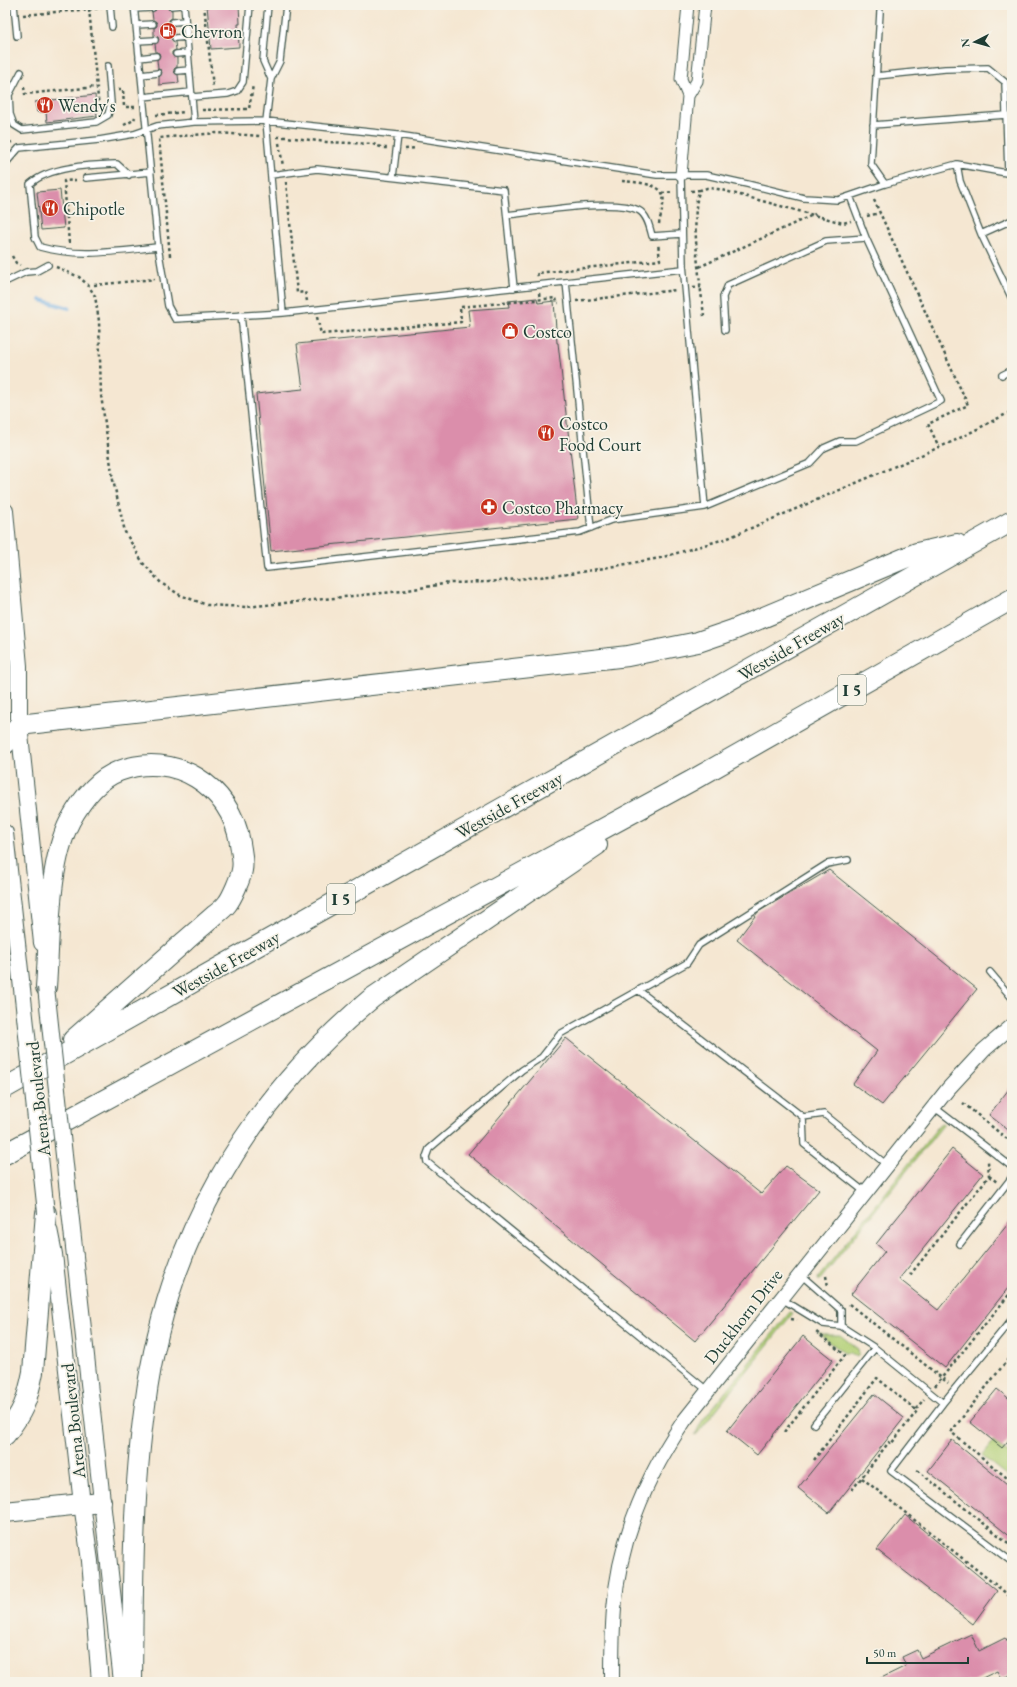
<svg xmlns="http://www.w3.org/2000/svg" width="1017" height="1687" viewBox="0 0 1017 1687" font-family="'EB Garamond',serif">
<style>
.green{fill:#b3d077;stroke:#698656}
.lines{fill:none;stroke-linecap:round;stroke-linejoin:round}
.stream{stroke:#72afe4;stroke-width:4}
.building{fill:#db8eab}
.service-casing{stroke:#3f564c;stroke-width:8}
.minor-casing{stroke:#3f564c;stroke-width:13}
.tertiary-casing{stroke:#3f564c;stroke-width:16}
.secondary-casing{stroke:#3f564c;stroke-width:18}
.motorway-casing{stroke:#3f564c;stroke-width:22}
.path{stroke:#3f564c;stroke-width:2.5;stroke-dasharray:3 3;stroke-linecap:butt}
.service{stroke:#fff;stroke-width:5.5}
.minor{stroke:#fff;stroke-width:11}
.tertiary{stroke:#fff;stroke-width:14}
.secondary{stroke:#fff;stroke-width:16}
.motorway{stroke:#fff;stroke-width:20}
.secondary-bridge-casing{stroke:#3f564c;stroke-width:18;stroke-linecap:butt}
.secondary-bridge{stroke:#fff;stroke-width:16}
.labels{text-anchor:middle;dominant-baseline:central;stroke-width:3.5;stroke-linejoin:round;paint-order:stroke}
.shield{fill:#f7f3e8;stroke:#60746a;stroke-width:1}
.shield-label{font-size:17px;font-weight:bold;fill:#1f3d34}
.poi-label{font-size:18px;fill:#1f3d34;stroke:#f7f3e8;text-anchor:start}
.street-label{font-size:18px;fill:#1f3d34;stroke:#f7f3e8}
</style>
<rect width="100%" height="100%" fill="#f7f3e8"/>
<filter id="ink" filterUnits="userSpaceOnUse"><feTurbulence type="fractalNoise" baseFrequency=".025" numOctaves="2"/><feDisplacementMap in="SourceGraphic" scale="8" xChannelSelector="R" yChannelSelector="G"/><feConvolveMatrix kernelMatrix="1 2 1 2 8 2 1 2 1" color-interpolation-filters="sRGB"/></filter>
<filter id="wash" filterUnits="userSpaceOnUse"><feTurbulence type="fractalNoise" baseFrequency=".012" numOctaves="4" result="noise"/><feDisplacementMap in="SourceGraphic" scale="16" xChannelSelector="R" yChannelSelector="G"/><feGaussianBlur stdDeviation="0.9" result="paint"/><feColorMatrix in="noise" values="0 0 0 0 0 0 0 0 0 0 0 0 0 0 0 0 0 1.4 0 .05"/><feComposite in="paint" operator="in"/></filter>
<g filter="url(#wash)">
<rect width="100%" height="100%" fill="#f5e7d2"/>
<path class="green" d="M941,1123L944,1124L819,1281L818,1278Z
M790,1312L793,1313L697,1434L695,1435L702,1421Z
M817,1332L825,1335H840L858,1349L859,1355L857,1357L850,1353H844Z
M993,1442L1012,1456V1480L982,1456Z"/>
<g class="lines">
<path class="stream" d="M41,300L69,308"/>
</g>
<g id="blocks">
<path class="building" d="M155,5H167L168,9L172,10V18L169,20V23L173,26L174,34L171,36V39L175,42L176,50L172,52V55L177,58V67L174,69V72L178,75L179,83L159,85V77L162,73L161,70L158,69L157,60L160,56L159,53L156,52L155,44L159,40L158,37L154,36V28L157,26V23L153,20L152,12L156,10Z
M207,5H239L240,24H238L239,47L211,49Z
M95,95L97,116L47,122L46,112H37L35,102Z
M60,190L64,228L41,230L37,192Z
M537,298L538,303L554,301L557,343H558L578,519L271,551L256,394L303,389L297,344L470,327L468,310L509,307L508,301Z
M829,870L977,989L882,1105L853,1084L877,1051L737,940L758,912Z
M566,1038L761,1194L786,1166L819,1190L695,1341L468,1154Z
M1012,1085V1133L989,1115Z
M952,1149L983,1174L899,1279L938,1310L1012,1219V1283L945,1368L851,1294L885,1251L876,1244Z
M803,1336L833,1360L757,1455L727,1431Z
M997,1389L1012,1401V1436L1002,1448L970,1422Z
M874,1394L904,1418L829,1513L798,1488Z
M952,1440L1012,1489V1538L928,1471Z
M905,1515L997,1591L973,1624L877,1550Z
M971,1634L979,1651L1005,1638L1012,1650V1674L1001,1679L997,1671L974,1682H873L906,1666L902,1657L917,1650L921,1658Z"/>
</g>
</g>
<g filter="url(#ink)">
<use href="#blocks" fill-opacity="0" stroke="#3f564c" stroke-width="1"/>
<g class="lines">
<g class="service-casing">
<path id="service" d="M14,5L17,36
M110,5L112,27
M134,5L158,247L168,306L175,319L283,313L266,121L271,79L280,61L286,5
M184,5L194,122
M268,5L263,61L271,79
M171,6L181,5
M134,9L152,8
M880,12L871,164L885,184
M173,22L185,21
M136,25L153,24
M175,38L187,37
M137,41L155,40
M176,54L188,53
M139,58L156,56
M178,71L189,70
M21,72L9,95L10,114L14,125L22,130L96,122L108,115L111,103L108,66
M141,75L158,73
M876,76L945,69L988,68L1005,82L1008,173
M143,97L191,92
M192,97L228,94L237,91L243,82L250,5
M873,125L1006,115
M5,164L19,148L99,140L134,134L157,126L194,122L266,121L398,135L657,175H706L747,184L804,198L838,200L885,184L957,164
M129,175L117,164C91,165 50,166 30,184L35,237L40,247C79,258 118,251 158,247
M271,175L317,169L504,190L514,288
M393,177L398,135
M86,178L151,172
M850,196L866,238
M507,215C536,212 614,198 638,210C647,214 650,228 652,236L682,234
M1012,220L981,234L1012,299
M981,234L960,181L957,164L1012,174
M5,282L26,272L37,271L48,265
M566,282L591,528
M283,313L683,269
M241,315L267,568L580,532L611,520L705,507L683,264L681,175
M1002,375L1012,370
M705,507L810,463L824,448L840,441H856L941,401L866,238L826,241L728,285L723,297L725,330
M990,972L1012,998
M638,990L803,1117L824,1114L887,1165
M934,1107L1012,1167
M803,1117L804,1144L866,1193
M960,1244L1012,1177
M782,1299L823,1324L841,1326V1310L801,1275
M841,1326L875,1348L943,1403L891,1471L1012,1562
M708,1391L427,1162L426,1157L429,1149L522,1070L542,1057L560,1034L687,963L699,945L827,864L848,860
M943,1403L1012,1319
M814,1424L875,1348"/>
</g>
<g class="minor-casing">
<path id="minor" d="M688,96L697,81L705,5
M681,175L688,96L681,79L688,5"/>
</g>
<g class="tertiary-casing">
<path id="tertiary" d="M612,1682C612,1658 612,1633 614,1609C619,1540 646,1477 684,1421L948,1089L984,1050L1012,1026"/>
</g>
<g class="secondary-casing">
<path id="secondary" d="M5,511L19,666V725L42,943
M5,833L23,998
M69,1202L122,1682
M49,1229L54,1254L82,1504L90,1561L100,1682"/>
</g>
<g class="motorway-casing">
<path id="motorway" d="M5,744L19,725L628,656L698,642L733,630L917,553L957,544
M46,987C50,937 47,866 70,821C81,801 98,779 119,771C174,750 231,786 240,843C241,851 244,861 242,870C241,877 232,898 227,904C224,908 219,912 215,915C205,924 194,933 184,942C147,975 110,1007 73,1040
M5,1088L1012,521
M5,1154L691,781L1012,599
M5,1435C23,1412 27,1402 33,1372L46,1213
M5,1512L101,1502
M132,1682C133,1590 132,1497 145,1405C166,1241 245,1104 372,998L597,845"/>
</g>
<path class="path" d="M204,5L213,87
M89,9L99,108
M23,15L102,8
M24,87L25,94L96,87
M118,90H123L124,107H136
M202,110L249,109L253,85
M156,115L185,112
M124,125L134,120L135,117
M277,137H287L326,142L373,144L383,148H388
M279,143L283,166
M5,144L12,142
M405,149L416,148
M622,181C633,182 660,183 663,195C665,204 660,216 659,224
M286,182L297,293L305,292L307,301
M691,191L700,190
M662,193L674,192
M874,200L968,405L928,424L939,447
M867,216L880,213
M69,243L64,181L76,180
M12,256L16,263L20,265
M170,256L159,138L218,133L260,136
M56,267L79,277L88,285L95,296L99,321L101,395L113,480L125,532L143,563L161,583L180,595L207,605L246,607L402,591L449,583L488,582L570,574L660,558L728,538L956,440L1012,411
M699,267L815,214
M538,276L537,273L660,260L658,243
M94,285L155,279
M693,288L701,287
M539,293L540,300
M576,301L677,290
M704,316C701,290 689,211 700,190L707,188L718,189L843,223L851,221
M317,317L321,334L461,322L460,307L556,298L557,303H559
M963,1103L1012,1143
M989,1176L997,1182
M910,1275L989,1176L988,1161
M826,1276L828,1286
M849,1304L948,1383
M791,1319L797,1320
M1012,1354L951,1432L1012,1482
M935,1386L1012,1291
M916,1409L924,1399
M784,1432L845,1355L815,1331
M814,1460L877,1378L917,1411L891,1444L889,1442L852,1490
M917,1470L1012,1546
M862,1478L1012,1598"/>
<use href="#service" class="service"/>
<use href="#minor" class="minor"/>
<use href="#tertiary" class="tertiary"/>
<use href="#secondary" class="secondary"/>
<use href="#motorway" class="motorway"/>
<g class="secondary-bridge-casing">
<path id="secondary-bridge" d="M46,987L69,1202
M23,998L46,1213"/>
</g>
<use href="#secondary-bridge" class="secondary-bridge"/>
</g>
</g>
<defs>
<g id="fuel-disc" transform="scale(0.9)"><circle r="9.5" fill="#c8321e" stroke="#f7f3e8"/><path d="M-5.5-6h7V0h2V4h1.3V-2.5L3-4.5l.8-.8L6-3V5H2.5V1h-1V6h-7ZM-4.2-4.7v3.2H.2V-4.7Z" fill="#fff"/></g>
<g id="restaurant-disc" transform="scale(0.9)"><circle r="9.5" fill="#c8321e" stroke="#f7f3e8"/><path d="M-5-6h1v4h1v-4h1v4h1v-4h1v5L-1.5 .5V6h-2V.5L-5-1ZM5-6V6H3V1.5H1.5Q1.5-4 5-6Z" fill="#fff"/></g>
<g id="shop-disc" transform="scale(0.9)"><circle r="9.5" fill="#c8321e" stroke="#f7f3e8"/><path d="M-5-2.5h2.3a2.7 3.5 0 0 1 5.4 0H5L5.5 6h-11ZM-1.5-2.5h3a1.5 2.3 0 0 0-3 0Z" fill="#fff"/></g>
<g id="pharmacy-disc" transform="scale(0.9)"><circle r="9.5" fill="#c8321e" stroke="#f7f3e8"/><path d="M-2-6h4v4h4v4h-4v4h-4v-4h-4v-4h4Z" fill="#fff"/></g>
</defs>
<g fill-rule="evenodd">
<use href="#fuel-disc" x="168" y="31"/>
<use href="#restaurant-disc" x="45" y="105"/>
<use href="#restaurant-disc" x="50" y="208"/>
<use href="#shop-disc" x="510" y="331"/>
<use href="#restaurant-disc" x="546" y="433"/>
<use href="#pharmacy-disc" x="489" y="507"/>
</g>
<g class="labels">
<g class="shield">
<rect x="838" y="675" width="28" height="30" rx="3"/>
<rect x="327" y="884" width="28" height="30" rx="3"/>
</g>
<g class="shield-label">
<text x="852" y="690">I 5</text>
<text x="341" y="899">I 5</text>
</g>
<g class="poi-label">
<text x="181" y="31">Chevron</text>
<text x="58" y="105">Wendy's</text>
<text x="63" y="208">Chipotle</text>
<text x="523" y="331">Costco</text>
<text x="559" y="423">Costco<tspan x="559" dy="21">Food Court</tspan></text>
<text x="502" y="507">Costco Pharmacy</text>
</g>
<g class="street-label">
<text transform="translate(791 646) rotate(-30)">Westside Freeway</text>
<text transform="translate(509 805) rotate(-29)">Westside Freeway</text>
<text transform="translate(226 964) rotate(-29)">Westside Freeway</text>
<text transform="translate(38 1099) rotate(-96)">Arena Boulevard</text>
<text transform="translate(743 1316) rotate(-52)">Duckhorn Drive</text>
<text transform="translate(73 1421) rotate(-96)">Arena Boulevard</text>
</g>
</g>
<rect width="1017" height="1687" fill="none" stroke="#f7f3e8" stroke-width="20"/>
<g transform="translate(975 42) rotate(264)" stroke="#f7f3e8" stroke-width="3" paint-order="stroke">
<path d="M0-3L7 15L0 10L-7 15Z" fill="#1f3d34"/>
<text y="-6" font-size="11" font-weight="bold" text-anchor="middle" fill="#1f3d34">N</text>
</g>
<path d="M867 1657v6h101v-6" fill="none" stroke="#1f3d34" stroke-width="2"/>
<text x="873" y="1657" font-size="12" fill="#1f3d34" stroke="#f7f3e8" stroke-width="3" paint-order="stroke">50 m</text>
</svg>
